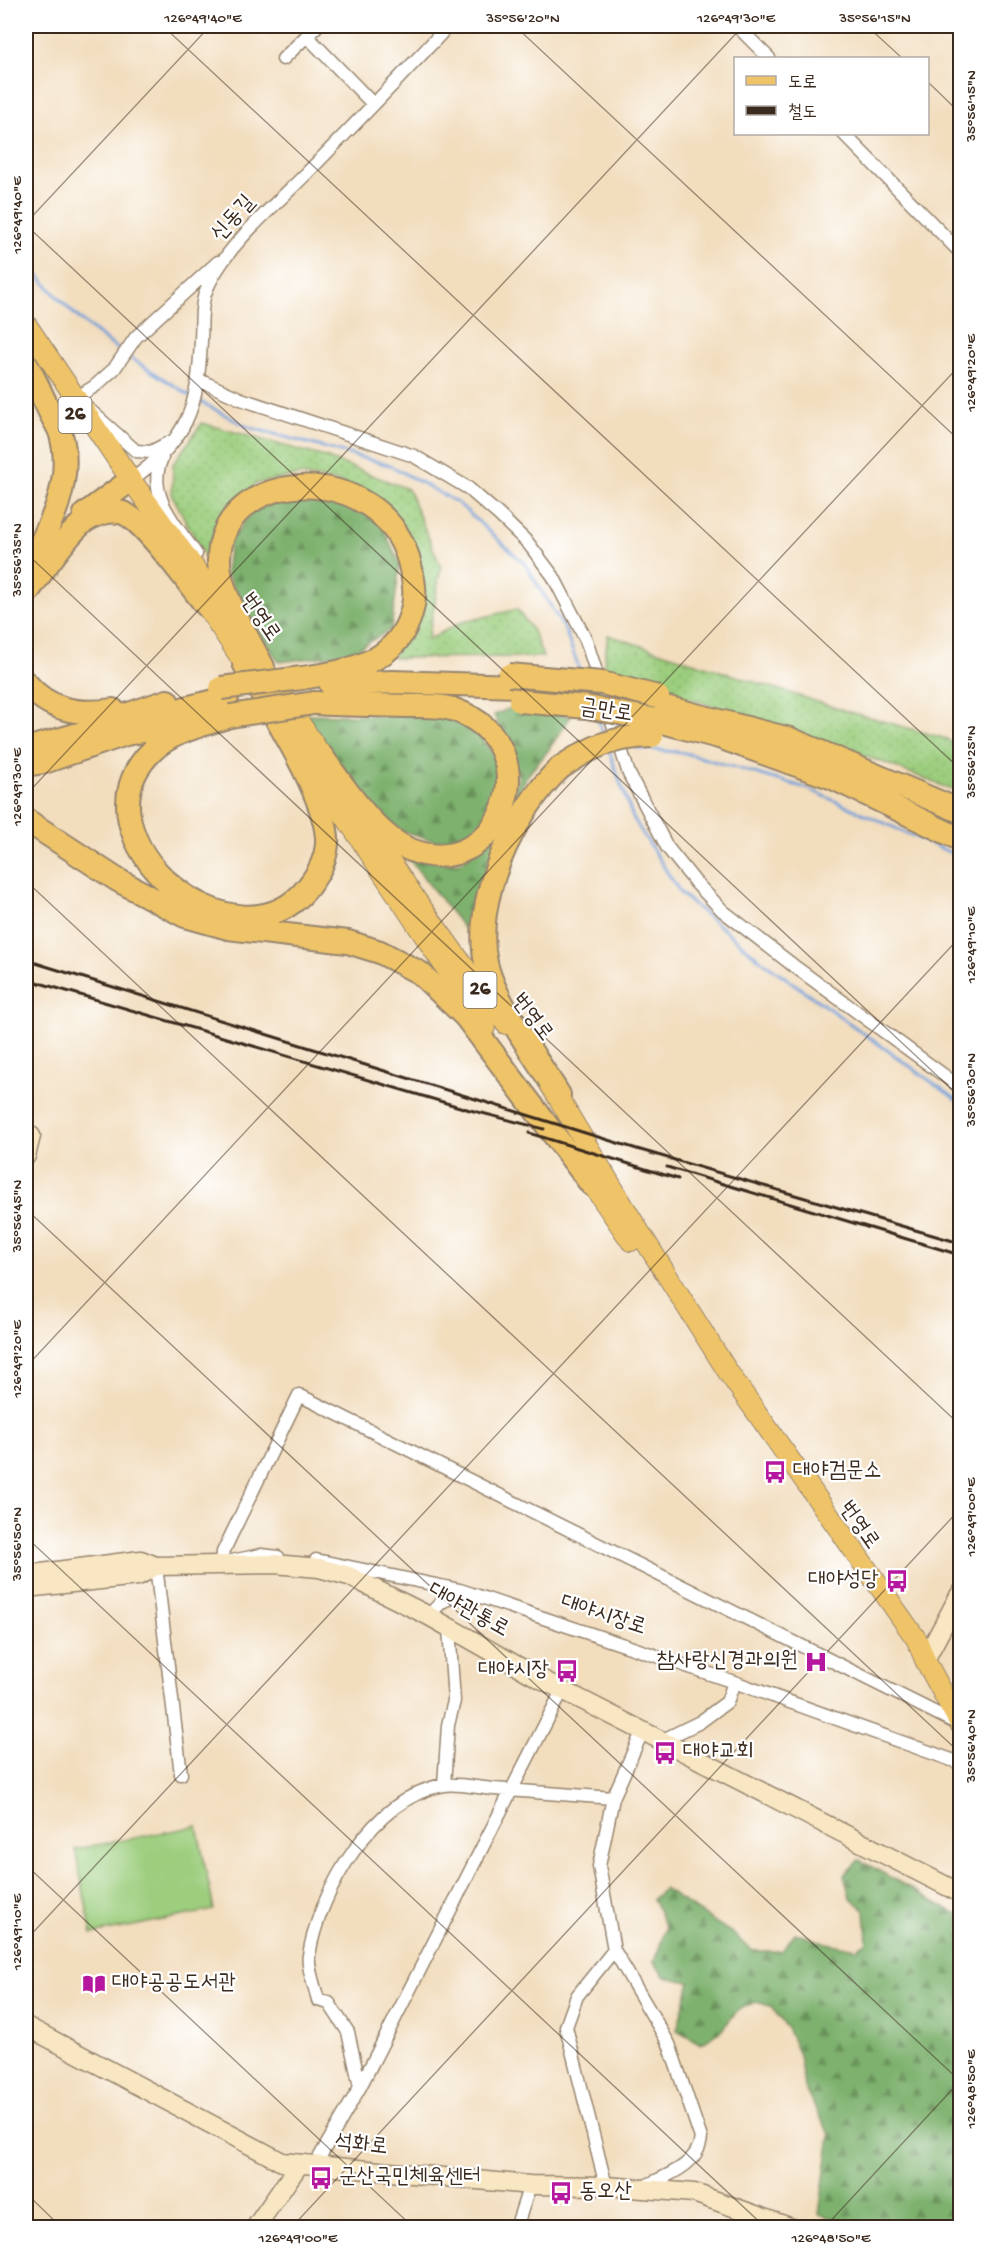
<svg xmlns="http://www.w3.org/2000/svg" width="986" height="2253" viewBox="0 0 986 2253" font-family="'Gochi Hand','Poor Story',sans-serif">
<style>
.grass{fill:url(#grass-dots);stroke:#6c7c4e;stroke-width:1.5}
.forest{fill:url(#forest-firs);stroke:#5c6e46;stroke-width:1.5}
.garden{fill:#9cce7e;stroke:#6c7c4e;stroke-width:1.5}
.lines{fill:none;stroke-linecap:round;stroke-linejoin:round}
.stream{stroke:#6e9dd7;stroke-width:3}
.street-casing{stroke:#96846e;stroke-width:15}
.secondary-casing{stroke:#96846e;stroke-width:21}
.primary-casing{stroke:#96846e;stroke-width:22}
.highway-casing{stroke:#96846e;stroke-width:26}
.street{stroke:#fff;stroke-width:12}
.secondary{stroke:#f9e7c3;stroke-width:18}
.primary{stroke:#efc469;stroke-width:20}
.highway{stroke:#efc469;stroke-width:22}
.rail{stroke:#3b2a1e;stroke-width:3}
.highway-bridge-casing{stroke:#96846e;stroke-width:26;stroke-linecap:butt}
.highway-bridge{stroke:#efc469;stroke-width:22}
.ticks{fill:none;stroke:#3b2a1e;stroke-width:1.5;stroke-opacity:0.45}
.labels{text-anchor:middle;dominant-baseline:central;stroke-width:4.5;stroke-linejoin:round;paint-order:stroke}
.shield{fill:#fff;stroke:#766a62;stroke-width:1.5}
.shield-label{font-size:21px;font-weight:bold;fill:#3b2a1e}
.street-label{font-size:22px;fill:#3b2a1e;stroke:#fff}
.poi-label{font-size:22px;fill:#3b2a1e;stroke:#fff;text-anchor:start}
.neatline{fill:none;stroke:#3b2a1e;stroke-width:2}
.ticks-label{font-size:15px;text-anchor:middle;fill:#3b2a1e}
</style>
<defs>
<pattern id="grass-dots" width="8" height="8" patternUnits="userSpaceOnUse" patternTransform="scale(1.5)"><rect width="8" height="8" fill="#9cce7e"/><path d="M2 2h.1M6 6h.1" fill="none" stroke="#87b16c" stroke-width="1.8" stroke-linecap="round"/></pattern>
<pattern id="forest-firs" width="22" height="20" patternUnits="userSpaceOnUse" patternTransform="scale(1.5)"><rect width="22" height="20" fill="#7db16d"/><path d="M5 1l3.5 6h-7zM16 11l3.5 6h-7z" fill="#689059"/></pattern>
</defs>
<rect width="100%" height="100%" fill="#fff"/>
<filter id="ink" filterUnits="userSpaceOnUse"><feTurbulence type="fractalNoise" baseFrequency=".0167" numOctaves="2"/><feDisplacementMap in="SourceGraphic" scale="12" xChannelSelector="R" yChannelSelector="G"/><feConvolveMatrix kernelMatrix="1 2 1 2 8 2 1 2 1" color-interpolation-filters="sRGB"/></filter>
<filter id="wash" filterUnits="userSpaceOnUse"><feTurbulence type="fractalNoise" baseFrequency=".008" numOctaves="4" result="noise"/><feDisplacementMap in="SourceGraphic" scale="24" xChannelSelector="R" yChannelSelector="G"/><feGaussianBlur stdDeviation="1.35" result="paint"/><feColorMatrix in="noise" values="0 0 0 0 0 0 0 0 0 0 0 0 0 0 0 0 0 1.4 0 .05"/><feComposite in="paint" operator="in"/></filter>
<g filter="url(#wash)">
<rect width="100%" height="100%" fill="#f2ddbd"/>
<path class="grass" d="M202,423L325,457L408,489L441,567L428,640L459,623L517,609L533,631L543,657L394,658L422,569L344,483L300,475L258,483L229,504L214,531L205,557L172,495L173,464Z
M608,635L843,710L947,739L960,751V793L885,763L603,670Z"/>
<path class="forest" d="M297,496L345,501L381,524L400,564L391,629L349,654L279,662L251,620L226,573L230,542L252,511Z
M511,708L571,716L547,752L527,776L489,859L468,934L409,859L460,863L499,828L519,779L494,715Z
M305,714L444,717L474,729L494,755L498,793L475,833L435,841L397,830L370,805Z
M859,1860L960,1916V2227H863L819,2214L830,2135L804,2087L799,2055L788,2030L771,2006L756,2002L738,2010L721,2031L701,2044L677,2030L690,1982L665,1977L654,1962L666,1928L653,1899L664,1889L732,1933L752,1951H782L795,1933L822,1942L857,1949L867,1942L865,1911L850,1897L844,1875Z"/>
<path class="garden" d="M197,1826L214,1910L92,1934L75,1849Z"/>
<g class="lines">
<path class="stream" d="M26,260C53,295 83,326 121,351
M126,355L192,397
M197,400L248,427L389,465L458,503L525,564L565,630L580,671
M597,717L604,736
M637,748L685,753L806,788L960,857
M609,751L633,818L681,894L758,958L960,1102"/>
</g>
</g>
<g filter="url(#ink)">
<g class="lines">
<g class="street-casing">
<path id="street" d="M737,26L769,58
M307,36L373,104
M283,59L317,26
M844,134L960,252
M199,380L241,399L414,456L468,488L499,515L528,543L553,576L586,640L629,774L667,847L696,883L723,911L794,966L960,1087
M168,443L151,452L136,451L76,398L95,386L114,369L136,337L218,262
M162,458C145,494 177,526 196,554
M131,480C188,440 198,407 201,341C202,325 200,306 206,291C223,248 274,206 306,174C354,125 402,76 448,26
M278,1557L261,1555L222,1563L223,1552L299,1395L960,1725
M316,1560L460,1590L734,1682L960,1763
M156,1566L181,1774
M429,1616C440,1602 446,1595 464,1599
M643,1730L613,1798L599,1866L614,1950L669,2044L701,2138C698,2166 665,2176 643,2187
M663,1740L700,1722L727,1702L734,1682
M444,1785L448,1725L454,1701L449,1628
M360,2087L348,2032L329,2003L318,2000C315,1987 307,1968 309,1955C319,1892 374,1796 444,1785C459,1783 478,1788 494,1789C534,1792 573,1795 613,1798
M315,2165L360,2087L563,1689
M606,2186L566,2027L577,1996L614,1950
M516,2228L530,2185"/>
</g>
<g class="secondary-casing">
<path id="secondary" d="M26,1156L31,1136
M26,1575L141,1560L156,1566L274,1564L319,1568L349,1576L429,1616L537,1677L960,1893
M26,1588L138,1576L156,1566
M925,1660L960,1594
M26,2026L282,2162L530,2185L606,2186L694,2193L792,2228
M255,2228L298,2166"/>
</g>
<g class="primary-casing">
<path id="primary" d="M26,324L131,480L230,617
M207,607L252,675
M266,672L329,767
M309,762L485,1027
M363,820L416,900L506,1024
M550,1084L632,1220L728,1372L917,1640L925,1660L960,1724
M583,1171L631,1241"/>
</g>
<g class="highway-casing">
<path id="highway" d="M26,364C35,379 41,394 49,410C52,418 59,426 61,435C75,483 47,532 26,572
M85,514L124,485
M26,594C43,571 59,545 80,525C91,516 109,508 123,513C145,521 189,585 206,605
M263,667C249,639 220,594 219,563C217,465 380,458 409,561C413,577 417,593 412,610C399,663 350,671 302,678
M26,683C49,711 78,715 113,710
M331,685L392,682L518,686
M314,703C346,705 378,705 409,706C424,706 441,705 455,710C554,746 499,885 411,850C376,837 343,785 321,755
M657,705L790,739L960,811
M153,716L227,698
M230,716C204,725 172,731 152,751C65,835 237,979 308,887C319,873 328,856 327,838C324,790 268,707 244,663
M651,719L719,737L833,778L960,839
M88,728L167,701
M26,749L103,727
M26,765L44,762L126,734L183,724
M26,820L116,879L185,916L228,928L348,942L380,952L420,973L465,1016L591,1184
M559,1095C538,1060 497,1005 487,967C470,903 514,811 560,768"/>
</g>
<use href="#street" class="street"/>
<use href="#secondary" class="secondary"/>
<use href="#primary" class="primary"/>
<use href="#highway" class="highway"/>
<path class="rail" d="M26,960L637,1149L960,1243
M26,979L470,1110L544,1129
M529,1133L678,1179
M667,1167L960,1255"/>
<g class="highway-bridge-casing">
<path id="highway-bridge" d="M509,675L602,683L658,697
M221,688L302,678
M520,701L587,707L651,719
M230,716L314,703
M560,768C592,746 613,737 652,736"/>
</g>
<use href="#highway-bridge" class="highway-bridge"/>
</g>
</g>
<path class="ticks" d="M163,26L960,769M515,26L960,441M867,26L902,58M928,82L960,113M26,223L210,26M26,225L960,1097M26,553L960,1425M26,795L743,26M26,881L960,1753M26,1209L960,2081M26,1367L960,365M26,1537L766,2228M26,1865L414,2228M26,1940L960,937M26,2193L62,2228M291,2228L960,1509M824,2228L960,2081"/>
<defs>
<g id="bus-bare" transform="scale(1.8)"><path d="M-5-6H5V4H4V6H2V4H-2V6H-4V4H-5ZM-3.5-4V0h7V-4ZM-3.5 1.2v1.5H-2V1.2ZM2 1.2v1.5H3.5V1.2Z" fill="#b5179e" stroke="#fff" stroke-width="2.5" paint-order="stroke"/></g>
<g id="hospital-bare" transform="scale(1.8)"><path d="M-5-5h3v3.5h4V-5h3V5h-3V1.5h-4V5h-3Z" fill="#b5179e" stroke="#fff" stroke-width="2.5" paint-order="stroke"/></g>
<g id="library-bare" transform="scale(1.8)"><path d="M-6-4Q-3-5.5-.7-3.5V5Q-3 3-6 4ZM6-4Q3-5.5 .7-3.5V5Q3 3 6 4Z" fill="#b5179e" stroke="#fff" stroke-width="2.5" paint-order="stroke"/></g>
</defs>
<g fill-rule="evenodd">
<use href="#bus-bare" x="775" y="1472"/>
<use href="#bus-bare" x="897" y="1581"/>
<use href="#hospital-bare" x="816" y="1662"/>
<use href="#bus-bare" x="567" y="1671"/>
<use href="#bus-bare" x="665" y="1753"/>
<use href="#library-bare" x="94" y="1984"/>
<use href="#bus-bare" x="321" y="2178"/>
<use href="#bus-bare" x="561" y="2193"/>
</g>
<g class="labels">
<g class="shield">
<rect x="58.5" y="397" width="33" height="36" rx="4.5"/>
<rect x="463.5" y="972" width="33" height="36" rx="4.5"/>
</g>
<g class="shield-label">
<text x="75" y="415">26</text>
<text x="480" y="990">26</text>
</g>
<g class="street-label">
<text transform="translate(234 219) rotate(-48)">신동길</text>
<text transform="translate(259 618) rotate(56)">번영로</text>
<text transform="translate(606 712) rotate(9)">금만로</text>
<text transform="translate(531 1018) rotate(53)">번영로</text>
<text transform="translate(858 1526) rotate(55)">번영로</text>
<text transform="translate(468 1611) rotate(29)">대야관통로</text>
<text transform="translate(603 1616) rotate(18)">대야시장로</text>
<text transform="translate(361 2146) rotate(6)">석화로</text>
</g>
<g class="poi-label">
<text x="793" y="1472">대야검문소</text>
<text x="879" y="1581" text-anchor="end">대야성당</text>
<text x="798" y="1662" text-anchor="end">참사랑신경과의원</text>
<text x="549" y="1671" text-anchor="end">대야시장</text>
<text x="683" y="1753">대야교회</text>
<text x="112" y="1984">대야공공도서관</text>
<text x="339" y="2178">군산국민체육센터</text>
<text x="579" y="2193">동오산</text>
</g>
</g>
<rect width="986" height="2253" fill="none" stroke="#fff" stroke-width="66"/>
<rect x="734" y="57" width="195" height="78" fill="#ffffff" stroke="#b1aaa5" stroke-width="1.5"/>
<rect x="746" y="76" width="30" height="9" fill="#efc469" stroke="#b1aaa5" stroke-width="1.5"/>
<text x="788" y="87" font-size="18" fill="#3b2a1e">도로</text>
<rect x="746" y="106" width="30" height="9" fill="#3b2a1e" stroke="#b1aaa5" stroke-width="1.5"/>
<text x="788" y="117" font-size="18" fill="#3b2a1e">철도</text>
<rect x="33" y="33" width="920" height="2187" class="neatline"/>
<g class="ticks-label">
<text x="203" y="22">126°49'40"E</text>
<text x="523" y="22">35°56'20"N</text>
<text x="736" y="22">126°49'30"E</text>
<text x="875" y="22">35°56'15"N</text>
<text transform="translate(970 106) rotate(-90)" y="5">35°56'15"N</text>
<text transform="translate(16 215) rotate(-90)" y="5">126°49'40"E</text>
<text transform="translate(970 373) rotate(-90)" y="5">126°49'20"E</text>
<text transform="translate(16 560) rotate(-90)" y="5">35°56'35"N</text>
<text transform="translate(970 762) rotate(-90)" y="5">35°56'25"N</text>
<text transform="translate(16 787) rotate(-90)" y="5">126°49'30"E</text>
<text transform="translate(970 945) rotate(-90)" y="5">126°49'10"E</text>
<text transform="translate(970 1090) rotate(-90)" y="5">35°56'30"N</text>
<text transform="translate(16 1216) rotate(-90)" y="5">35°56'45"N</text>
<text transform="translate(16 1359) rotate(-90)" y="5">126°49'20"E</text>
<text transform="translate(970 1517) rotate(-90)" y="5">126°49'00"E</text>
<text transform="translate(16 1544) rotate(-90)" y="5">35°56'50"N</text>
<text transform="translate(970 1746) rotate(-90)" y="5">35°56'40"N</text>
<text transform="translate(16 1932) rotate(-90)" y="5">126°49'10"E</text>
<text transform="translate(970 2089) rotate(-90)" y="5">126°48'50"E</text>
<text x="298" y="2242">126°49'00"E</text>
<text x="831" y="2242">126°48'50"E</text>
</g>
</svg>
